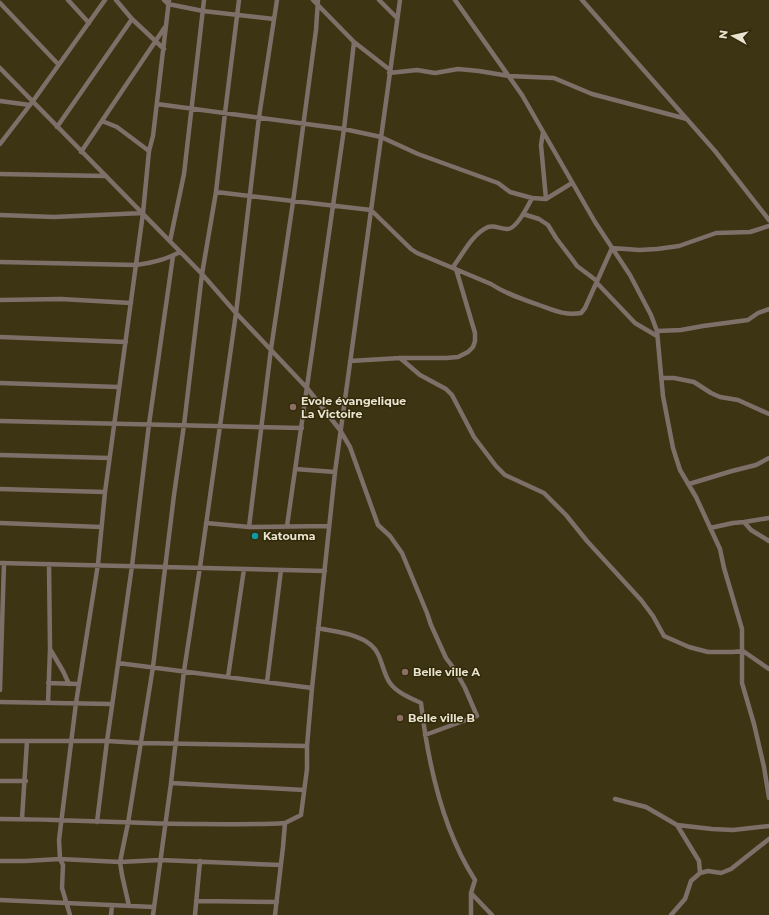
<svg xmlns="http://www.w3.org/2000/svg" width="769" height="915" viewBox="0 0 769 915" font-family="Montserrat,sans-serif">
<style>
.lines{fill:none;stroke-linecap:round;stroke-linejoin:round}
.street{stroke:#7e6f68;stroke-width:4.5}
.education-dot{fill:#8d6e63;stroke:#332a09;stroke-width:1.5}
.culture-dot{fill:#0f9aa8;stroke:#332a09;stroke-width:1.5}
.labels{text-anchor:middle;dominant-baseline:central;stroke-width:3;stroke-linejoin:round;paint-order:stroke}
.poi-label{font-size:11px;font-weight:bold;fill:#e9e3d1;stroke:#332a09;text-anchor:start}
</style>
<rect width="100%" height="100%" fill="#3d3414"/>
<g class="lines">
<path class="street" d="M68,0L89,23
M116,0L132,19L164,49
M164,0L168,4L203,11L274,19
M313,0L354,42L390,70
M379,0L397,18
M455,0L522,95L595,222L630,275L651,315L657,331L663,396L673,448L680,470L696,497L720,549L724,568L742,629V683L754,724L764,767L769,798
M582,0L715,151L769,220
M0,3L58,64
M0,68L202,274L236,313L307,388L340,430L350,447L378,525L390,536L402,553L427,613L431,625L446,658L455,670L465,688L477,716L425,735
M389,73L417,70L435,73L458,69L479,71L509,76L554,78L592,94L687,119
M0,101L30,105
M157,104L344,129L381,137L418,154L498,183L510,192L532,198L546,199L572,183
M102,121L117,127L149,151
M57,127L132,19
M543,132L541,145L546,199
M0,144L33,101L105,0
M81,152L165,27
M0,174L106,176
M216,192L371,210L411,249L417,253L491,284C506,294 522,299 539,305C553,310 566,316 581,313L585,308L612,248L639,250L657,249L679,246L716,233L750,232L769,226
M523,214L539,219L548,225L556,238L572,259L577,266L597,281
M0,215L54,217L143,213
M170,241L184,174L204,0
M0,262L136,265C152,263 166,260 180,252
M453,267C463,254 472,234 488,227C495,225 500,229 507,229C516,230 528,206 532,198
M597,283L635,323L657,336
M0,300L61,299L131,303
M657,331L681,330L703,326L748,320L758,313L769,309
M0,337L126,342
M400,358L420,375L446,389L452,395L474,437L496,466L505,475L544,493L566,515L587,541L641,600L653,616L664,636L689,647L708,652H733L743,651L769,669
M350,361L400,358H446L458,357L468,352L473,347L475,341V333L456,269
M661,378H674L694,382L711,393L720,397L738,400L769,414
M0,383L118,387
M0,421L302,428
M0,455L109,458
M295,469L335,472
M689,484L732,471L756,465L769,458
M0,489L105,492
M744,522L769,518
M0,523L101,527
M206,523L249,527L328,526
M287,526L344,129L354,42
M249,527L271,349L293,202L316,30L318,0
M710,528L733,523L744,522L751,530L769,541
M0,563L325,571
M318,628C335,632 357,633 371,645C382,654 382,672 390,683C397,693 411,698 421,703C428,764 442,829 475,880L471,893V915
M50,649L63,671L69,684
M118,663L312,688
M228,677L244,569
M267,682L281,570
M48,683L78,684
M0,690L4,563
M0,702L112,704
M48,703L50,649L49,564
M0,741H107L141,743L307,746
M0,781H26
M171,783L304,790
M615,799L646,807L677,825L712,829L733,830L769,826
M0,819C67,819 135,824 202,824C230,824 257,825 285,823
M22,819L27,741
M97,822L107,741L132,566L149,424L173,256
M677,825L699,861L700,873
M0,861H25L60,859L120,862L160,860L281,865
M471,893L492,915
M0,900L154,907
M196,901L277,902
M129,906L122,875L120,862L128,823L153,667L174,495L184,425L202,274L216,192L225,113L239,0
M70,915L62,888L63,865L60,859L59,840L76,703L98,564L105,492L143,213L149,151L153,136L169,0
M111,915L112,905
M153,915L171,783L184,671L200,567L236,313L259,117L277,0
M195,915L200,861
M275,915L283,847L285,823L301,815L307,769V746L312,688L335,472L400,0
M671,915L685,899L691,881L700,873L708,871L721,873L731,869L769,839"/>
</g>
<g class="education-dot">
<circle cx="293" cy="407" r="4"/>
<circle cx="405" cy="672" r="4"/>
<circle cx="400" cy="718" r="4"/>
</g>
<circle class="culture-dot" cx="255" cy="536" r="4"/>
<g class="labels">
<g class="poi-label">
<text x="301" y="401">Evole évangelique<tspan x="301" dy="13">La Victoire</tspan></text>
<text x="263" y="536">Katouma</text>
<text x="413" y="672">Belle ville A</text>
<text x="408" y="718">Belle ville B</text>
</g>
</g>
<g transform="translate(733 36) rotate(278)" stroke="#332a09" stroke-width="3" paint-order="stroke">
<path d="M0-3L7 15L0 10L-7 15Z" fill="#e9e3d1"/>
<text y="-6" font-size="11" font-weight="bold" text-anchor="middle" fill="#e9e3d1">N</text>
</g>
</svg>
